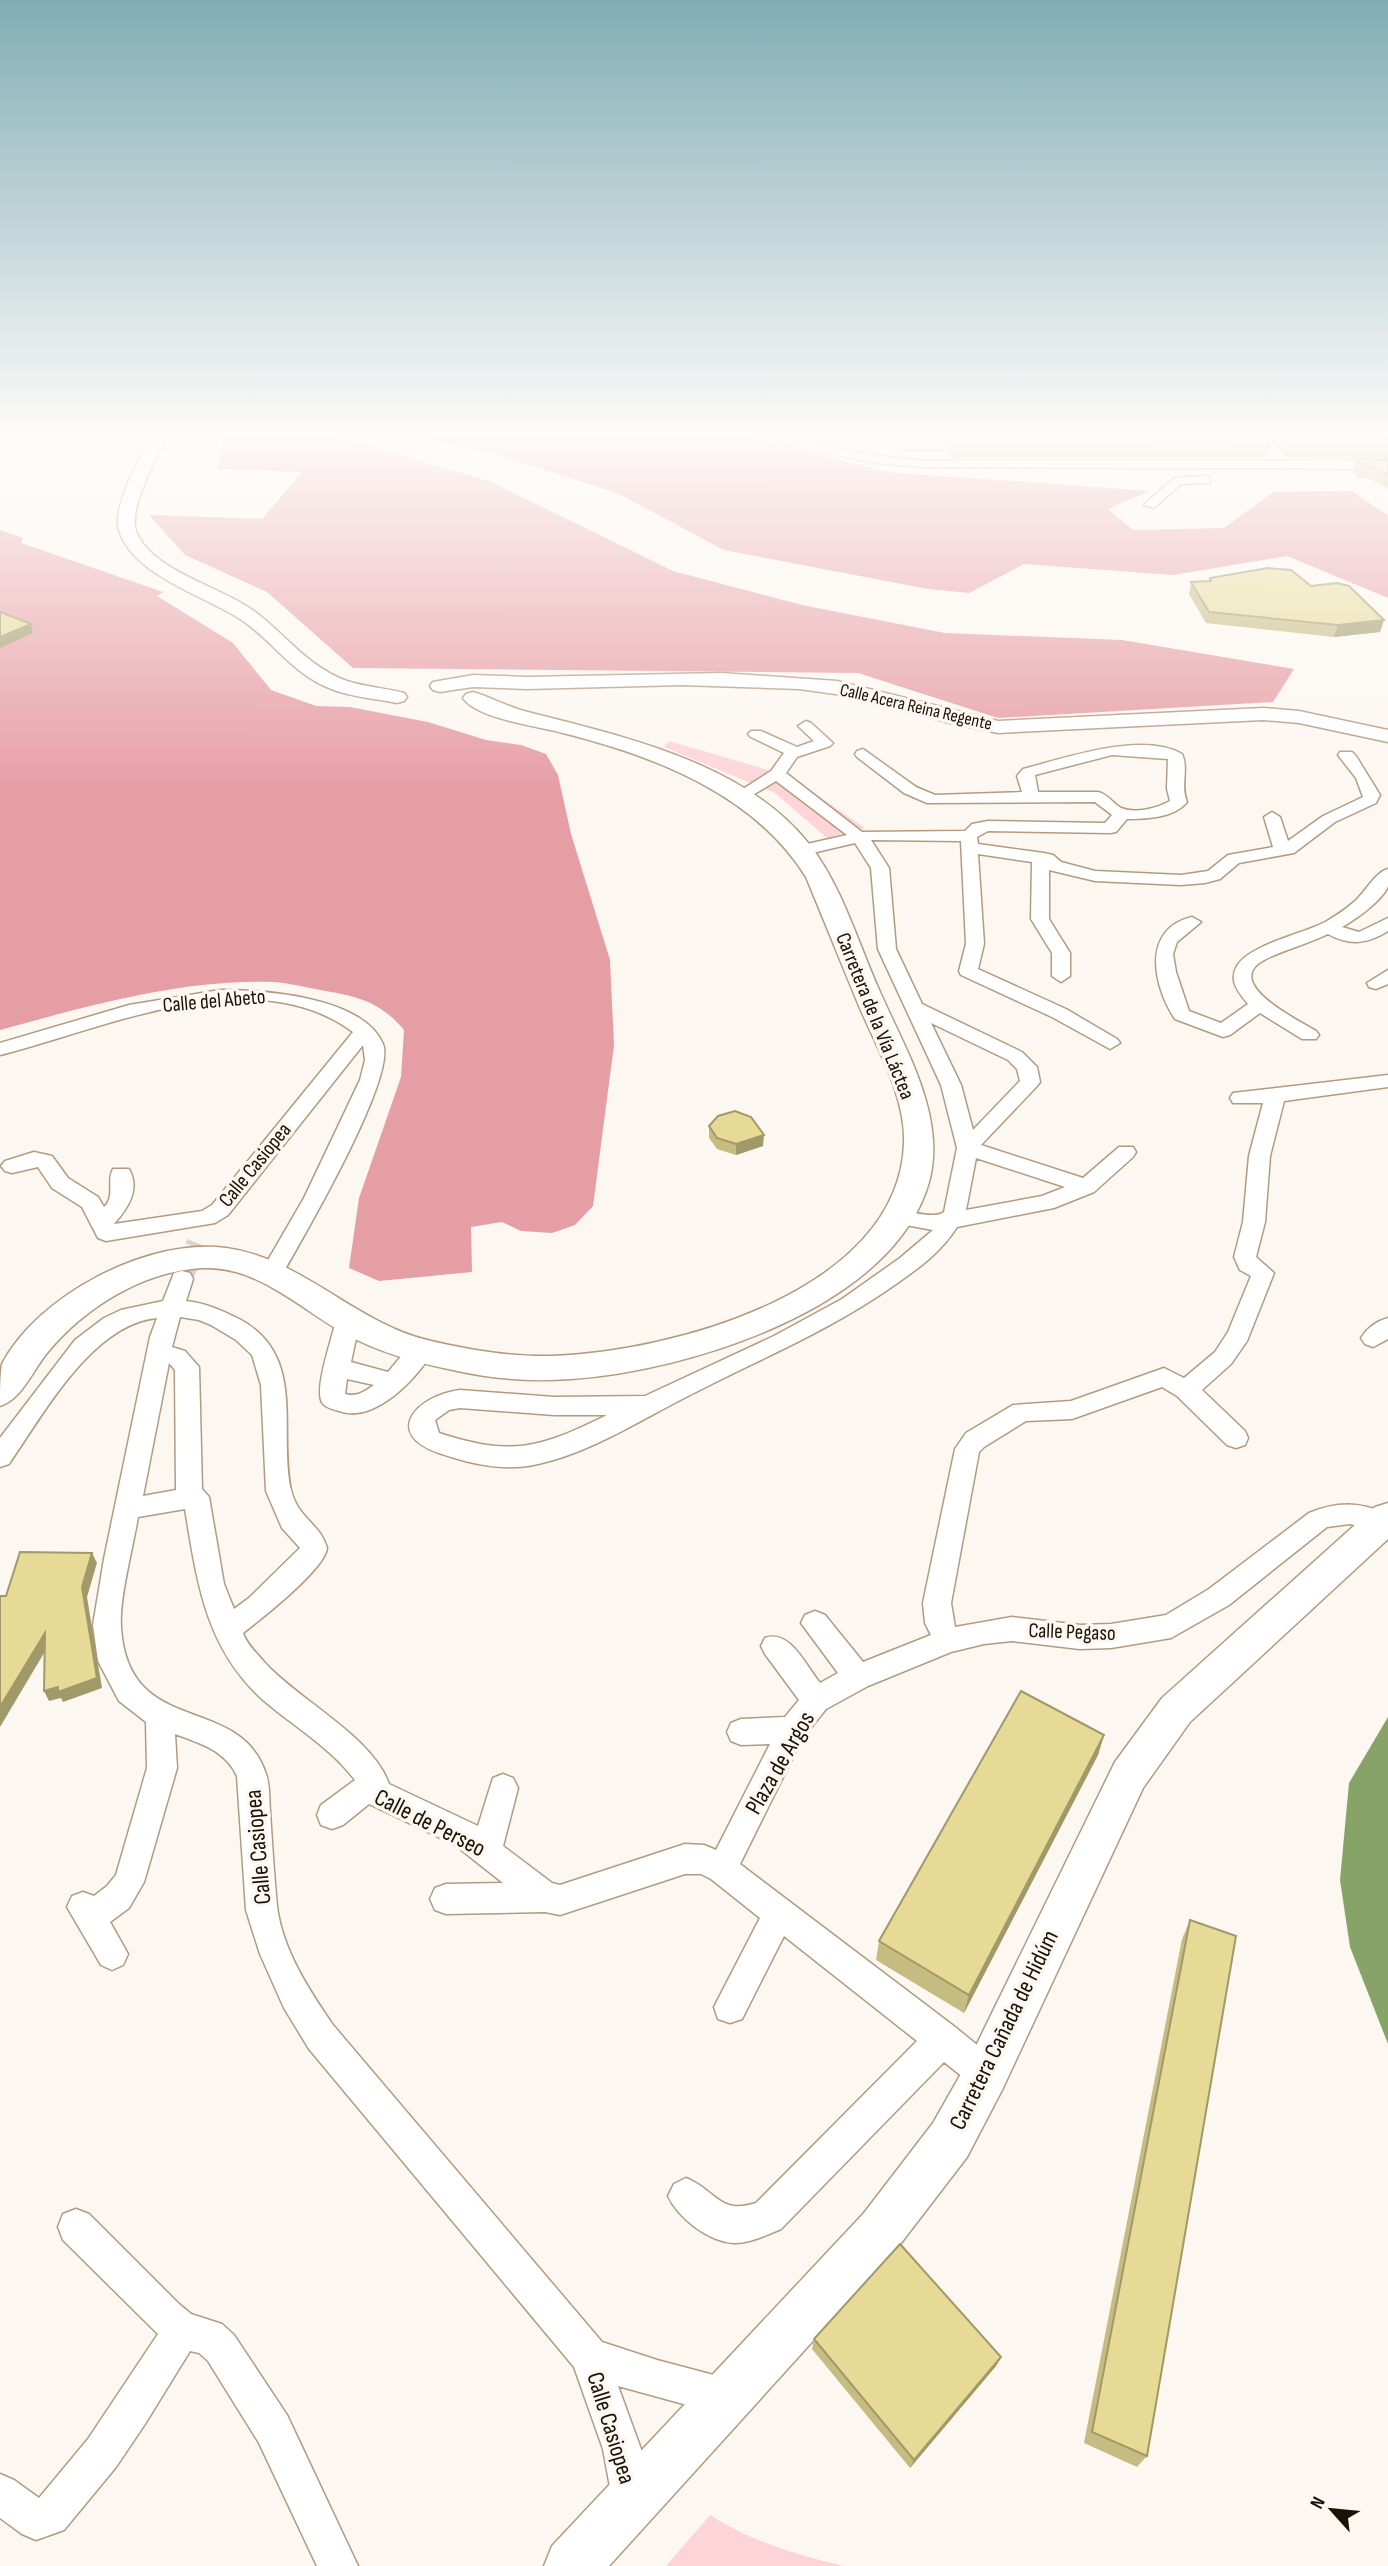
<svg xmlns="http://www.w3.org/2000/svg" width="1388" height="2566" viewBox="0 0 1388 2566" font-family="'Sofia Sans Condensed',sans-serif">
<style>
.green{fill:#fdd5d9}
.forest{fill:#e69ea5}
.water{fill:#88a368}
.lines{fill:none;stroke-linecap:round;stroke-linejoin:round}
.street-tunnel{stroke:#dad4ce;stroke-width:21;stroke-dasharray:21 10;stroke-linecap:butt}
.street-casing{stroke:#b49b7f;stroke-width:3}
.secondary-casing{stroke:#b49b7f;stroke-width:3}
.street{fill:#fff;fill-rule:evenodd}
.secondary{fill:#fff;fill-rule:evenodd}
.wall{fill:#c6bb81}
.shaded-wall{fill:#a19969}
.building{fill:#e6da96;stroke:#a19969;stroke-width:2}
.labels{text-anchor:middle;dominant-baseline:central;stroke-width:7;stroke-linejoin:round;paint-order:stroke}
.far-street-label{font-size:18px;fill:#1a1107;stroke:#fcf7f1}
.street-label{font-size:21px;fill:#1a1107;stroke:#fcf7f1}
.near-street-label{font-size:24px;fill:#1a1107;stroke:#fcf7f1}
</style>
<rect width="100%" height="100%" fill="#fcf7f1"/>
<path class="green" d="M669,741L789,776L865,828L827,838L775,793L664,747Z
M710,2515C755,2543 791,2553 843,2566H666Z"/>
<path class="forest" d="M224,431H328L341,438L489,481L673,571L802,605L945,633L1122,640L1294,669L1273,702L998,718L858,673L353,668L267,592L185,555L149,515L262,519L302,472L218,469Z
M398,431H724L887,472L1150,491L1108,509L1133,530L1224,528L1273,492L1352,491L1388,516V598L1287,556L1173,575L1024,564L969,593L928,589L724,550L617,493L485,451Z
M0,530L23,538L21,543L163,592L157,596L233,643L271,690L316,706L350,707L428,722L486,740L521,745L546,754L558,775L571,834L610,960L614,1045L593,1206L575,1225L552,1233L521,1231L502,1222L471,1227L472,1272L379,1281L349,1268L359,1198L401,1077L404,1030C380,1001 356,996 320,990C305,987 289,983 273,982C181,979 88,1006 0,1030Z"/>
<path class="water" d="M1388,1717V2044L1350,1947L1340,1880L1349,1783Z"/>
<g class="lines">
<path class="street-tunnel" d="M183,1276L197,1243"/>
<g class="street-casing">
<path id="street" d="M751,431C773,431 790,439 810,443C848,451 885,457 924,461H1388V469L924,467L874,463L811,450Z
M904,445L982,444L988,447L982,450H900V446Z
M1206,476L1210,477V483L1181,484L1154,508L1144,505L1174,478Z
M806,721L811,723L833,743L830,746L797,757L786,773L862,832L965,831L972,824L988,821L1105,823L1112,815L1095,802L927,803L904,793L857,757L855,754L857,751L863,749L916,787L935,795L1022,792L1017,776L1023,769C1065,758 1142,731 1182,754C1189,769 1180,786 1187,802C1174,818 1146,819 1127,819L1116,832L1110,833L988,831L977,837L978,844L1044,853L1053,855L1061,862L1095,871L1181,875L1208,871L1228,855L1273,847L1264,817L1272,812L1280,817L1288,841L1323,816L1363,797L1356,778L1338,755L1340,752H1352L1356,756L1380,795L1376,803L1335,822L1294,853L1239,863L1220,879L1205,883L1181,885L1095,881L1049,870V919L1070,953V976L1061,982L1052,976V953L1031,919L1032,862L978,854L984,944L978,969L1066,1009L1117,1039L1120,1043L1110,1049L1052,1017L961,975L959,971L966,944L961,841L871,840L889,868L896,949L922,1004L1022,1052L1037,1067L1040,1082L1037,1086L981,1145L1083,1178L1119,1147H1133L1136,1152L1133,1157L1094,1192L1054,1208L957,1227C942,1251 919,1268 896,1284C831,1330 766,1356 696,1392C645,1417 593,1452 538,1464C504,1472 471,1464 439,1453C383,1434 415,1396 460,1390L554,1397L645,1396L774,1336L842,1299L900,1258L933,1230L889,1222L886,1217L889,1212C906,1207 931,1221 944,1212L957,1148L941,1085L878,949L871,868L855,843L804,855L798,854L796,850L798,846L847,835L776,781L746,799L740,801L732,796L771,771L784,753L751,737L748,734L751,731H761L797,747L814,741L798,726ZM1112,755L1168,759L1167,789L1170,801C1158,808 1135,814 1121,808C1112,803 1109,795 1098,792H1038L1035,775ZM931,1023L1008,1060L1017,1069L1020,1081L973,1130L961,1085ZM976,1158L1065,1187L1042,1196L966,1210ZM460,1408L554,1415H607C540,1448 512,1457 439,1433L435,1420L449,1410Z
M1388,869C1388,873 1388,881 1388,886C1383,900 1355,920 1342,927L1359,932L1388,918V931C1367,944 1350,946 1328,934C1308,944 1286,949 1266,959C1219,982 1298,1020 1316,1031L1319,1035L1316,1039H1302L1260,1013L1230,1035L1223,1037L1175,1019C1153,986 1141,929 1192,917L1201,922L1177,942L1173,954L1176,972L1189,1011L1221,1023L1248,1004C1239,993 1228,981 1237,966C1250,944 1304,934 1327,921C1337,915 1346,909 1354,902C1365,893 1375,872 1388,869Z
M1388,970V984L1376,989L1369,987L1367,983Z
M220,990C266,990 363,997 383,1044C397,1078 300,1243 279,1280L271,1282L263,1280L260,1274L304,1198L360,1080L365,1060L363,1045L228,1215L215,1223L106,1241L98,1238L82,1207L52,1188L38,1167L12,1173L5,1171L1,1166L5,1161L34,1152L52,1156L68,1178L98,1197L104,1207C116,1196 106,1181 113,1169H129C141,1190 127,1209 114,1224L202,1211L212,1205L353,1032C253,958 104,1029 0,1055V1043L129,1005Z
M1388,1075V1087L1284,1101L1270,1156L1265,1222L1256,1257L1274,1273L1247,1341L1231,1364L1202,1390L1245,1431L1248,1438L1245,1445L1236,1448L1227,1445L1177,1396L1162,1387L1072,1419L1026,1421L984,1447L979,1452L951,1603L955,1627L1012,1617L1080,1625L1111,1624L1166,1615L1209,1589L1309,1513C1338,1501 1359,1502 1388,1514V1530L1381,1532L1350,1524L1327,1527L1229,1605L1171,1638L1111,1648L1080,1649L1012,1641L984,1644L951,1652L868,1686L826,1709L802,1739L740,1864L955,2027L998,2062L1003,2074L998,2086L986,2091L974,2086L944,2062L781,2229C766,2235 749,2244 733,2243C708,2241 678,2218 668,2196L674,2184L686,2178C717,2191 719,2215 756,2203L917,2041L784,1936L742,2019L730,2023L718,2019L714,2007L760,1918L711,1879L701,1874H685L560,1915L545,1912L446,1914L435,1910L430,1899L435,1888L446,1884L503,1883L455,1845L369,1804L343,1825L332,1829L321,1825L317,1815L321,1805L355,1780C330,1747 293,1726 262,1699C205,1647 197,1581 185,1509L138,1517C133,1547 119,1599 121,1627C128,1740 239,1691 266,1774C270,1785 269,1799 270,1811C272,1843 274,1875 277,1906C282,1949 309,1990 333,2025L602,2342L657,2360L740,2382L746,2395L740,2408L727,2414L709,2411L618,2386L641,2449L652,2498L646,2512L632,2518L618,2512L612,2498L603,2449L574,2367L309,2049L284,2008L260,1954L246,1910L237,1776C225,1750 201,1744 175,1734L177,1768L144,1882L129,1908L110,1922L128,1954L123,1965L112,1970L101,1965L67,1907L72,1896L83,1892L94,1896L107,1886L116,1875L147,1768L146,1722L119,1701L98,1661L93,1625L104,1559L150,1337L157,1318C92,1324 43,1415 9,1464L0,1467V1438L75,1340L104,1318L121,1310L163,1301L174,1273L182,1271L190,1273L193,1279L186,1301C206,1303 223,1311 241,1320C307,1357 278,1430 291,1490C298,1519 320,1523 327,1548C325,1569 261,1619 243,1633C247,1645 257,1653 265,1663C300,1701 373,1737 389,1784L478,1826L493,1778L503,1774L513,1778L518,1788L503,1846L552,1883L560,1885L685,1844L704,1845L716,1850L770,1744L741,1745L731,1741L727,1732L731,1723L741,1719L785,1717L799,1700L765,1654L761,1646L765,1638C790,1629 806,1666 820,1683L838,1673L801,1623L805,1615L815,1611L825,1615L863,1662L931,1635L925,1623L923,1603L955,1449L966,1433L1013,1405L1071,1401L1164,1368L1184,1378L1215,1352L1228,1332L1251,1276L1240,1270L1234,1257L1243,1222L1249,1156L1263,1103H1233L1230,1098L1233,1093ZM180,1317L199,1320L211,1325L236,1340L252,1355L261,1385L266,1491L282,1528L300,1548L249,1598L234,1609L224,1584L209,1497L202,1489L199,1367L185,1351L172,1347ZM169,1363L175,1370L176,1490L143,1496Z
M348,1312L356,1314L360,1320L351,1362L388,1372C400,1359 410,1339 429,1345L433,1351C417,1379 374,1424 339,1411C332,1409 323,1407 321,1400C316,1383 332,1339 336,1320L340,1314ZM347,1379L374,1385C364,1392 357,1397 345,1394Z
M1388,1318V1339L1373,1347L1365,1344L1361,1338C1367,1328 1377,1321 1388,1318Z
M76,2209L89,2214L179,2304L191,2314L222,2324L234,2335L287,2415L358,2566H317L259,2443L208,2361L199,2353L190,2351L145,2424L116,2467L64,2530L36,2540L22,2534L0,2518V2474L14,2480L39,2498L88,2439L158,2334L63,2240L58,2227L63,2214Z"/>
</g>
<g class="secondary-casing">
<path id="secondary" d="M153,431H169C159,454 128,507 136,531C151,571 222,587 254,611C285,634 308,667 347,681C365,687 386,688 404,693L407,697L404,701L397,703C377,699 354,697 334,690C290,674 273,639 237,617C202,595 132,574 119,530C111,506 143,454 153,431Z
M721,673L837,681L998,721L1263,708L1299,711L1388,730V742L1299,723L1263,720L998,733L950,723L857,697L799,689L682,685L527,689L473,687L440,692L433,690L430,686L433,682L473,675L527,677Z
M473,692C490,697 506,706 524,711C620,736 743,761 809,844C842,886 858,943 880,992C905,1049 947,1117 929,1182C893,1309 687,1371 571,1379C531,1382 492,1379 453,1370C418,1363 381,1353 349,1336C302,1311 260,1266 203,1268C143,1271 85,1307 47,1353C33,1370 22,1399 0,1406C0,1394 0,1375 2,1364C38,1295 149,1237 226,1248C301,1258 354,1322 427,1340C468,1350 510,1357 552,1356C671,1352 898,1292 904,1144C906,1097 877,1048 859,1006C841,963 824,920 806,877C754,794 655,756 563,733C538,726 477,719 463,698L466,694Z
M1388,1503V1539L1190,1722L1143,1788L1002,2090L967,2157L898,2247L609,2566H544L552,2546L864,2213L933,2123L970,2058L1115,1762L1162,1698L1375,1507Z"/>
</g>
<use href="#street" class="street"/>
<use href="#secondary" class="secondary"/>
</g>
<path class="wall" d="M772,431H842L834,444Z
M961,431H1259L1271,447L1268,458H949L951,447L960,441Z
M1265,431H1388V459L1286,458Z
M1356,459L1388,460V489L1368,478H1358L1353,471Z
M1210,578L1311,586L1384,620L1380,632L1334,637L1206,623L1189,594L1191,582L1209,581Z
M709,1126L763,1146L736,1155L717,1149L709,1138Z
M1104,1735L1098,1755L964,2013L876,1960L879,1941Z
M1190,1920L1147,2456L1137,2467L1084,2443L1182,1939Z
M814,2339L1001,2357L996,2366L910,2468L812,2349Z"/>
<path class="shaded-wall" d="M835,431H842L834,444Z
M1384,620L1380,632L1334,637L1338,625Z
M31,624L33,633L0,648V637Z
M764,1135L763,1146L736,1155V1144Z
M92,1553L97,1563L87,1597L102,1688L63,1702L61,1698L49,1701L44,1691Z
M45,1633L50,1643L0,1727V1707Z
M1104,1735L1098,1755L964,2013L969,1995Z
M1001,2357L996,2366L910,2468L914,2460Z"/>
<path class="building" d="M1226,431H1259L1271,447H951L954,441L1225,442L1234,437Z
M1277,431H1388V447H1289Z
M1356,459L1388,460V475L1371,466H1362Z
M1268,568L1291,570L1311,586L1337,583L1349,586L1384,620L1338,625L1209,612L1191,582L1211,581L1210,578Z
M0,612L31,624L0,637Z
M735,1111L751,1117L764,1135L736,1144L717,1138L709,1126L718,1116Z
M20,1552L92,1553L82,1587L97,1678L58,1692V1687L44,1691L45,1633L0,1707V1596H6Z
M1021,1691L1104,1735L969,1995L879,1941Z
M1190,1920L1236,1936L1147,2456L1092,2432Z
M900,2244L1001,2357L914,2460L814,2339Z"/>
<linearGradient id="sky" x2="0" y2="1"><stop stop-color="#81adb5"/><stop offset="0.55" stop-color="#fefbf9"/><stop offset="1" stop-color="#fefbf9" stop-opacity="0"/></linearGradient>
<rect width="1388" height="790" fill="url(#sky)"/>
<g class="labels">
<g class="far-street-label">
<text transform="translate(916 707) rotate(13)">Calle Acera Reina Regente</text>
</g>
<g class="street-label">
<text transform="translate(214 1001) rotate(-5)">Calle del Abeto</text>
<text transform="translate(875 1016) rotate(68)">Carretera de la Vía Láctea</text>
<text transform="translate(255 1165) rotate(-51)">Calle Casiopea</text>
<text transform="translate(1072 1632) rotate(2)">Calle Pegaso</text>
</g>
<g class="near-street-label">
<text transform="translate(780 1763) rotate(-60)">Plaza de Argos</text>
<text transform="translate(430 1823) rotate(27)">Calle de Perseo</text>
<text transform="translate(258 1847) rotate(-95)">Calle Casiopea</text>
<text transform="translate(1004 2030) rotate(-64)">Carretera Cañada de Hidúm</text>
<text transform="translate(611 2428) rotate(73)">Calle Casiopea</text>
</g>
</g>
<g transform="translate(1332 2510) rotate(297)" stroke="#fcf7f1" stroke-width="5" paint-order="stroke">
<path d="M0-5L12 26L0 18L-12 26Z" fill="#1a1107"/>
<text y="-10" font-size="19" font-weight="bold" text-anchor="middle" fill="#1a1107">N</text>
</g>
</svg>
